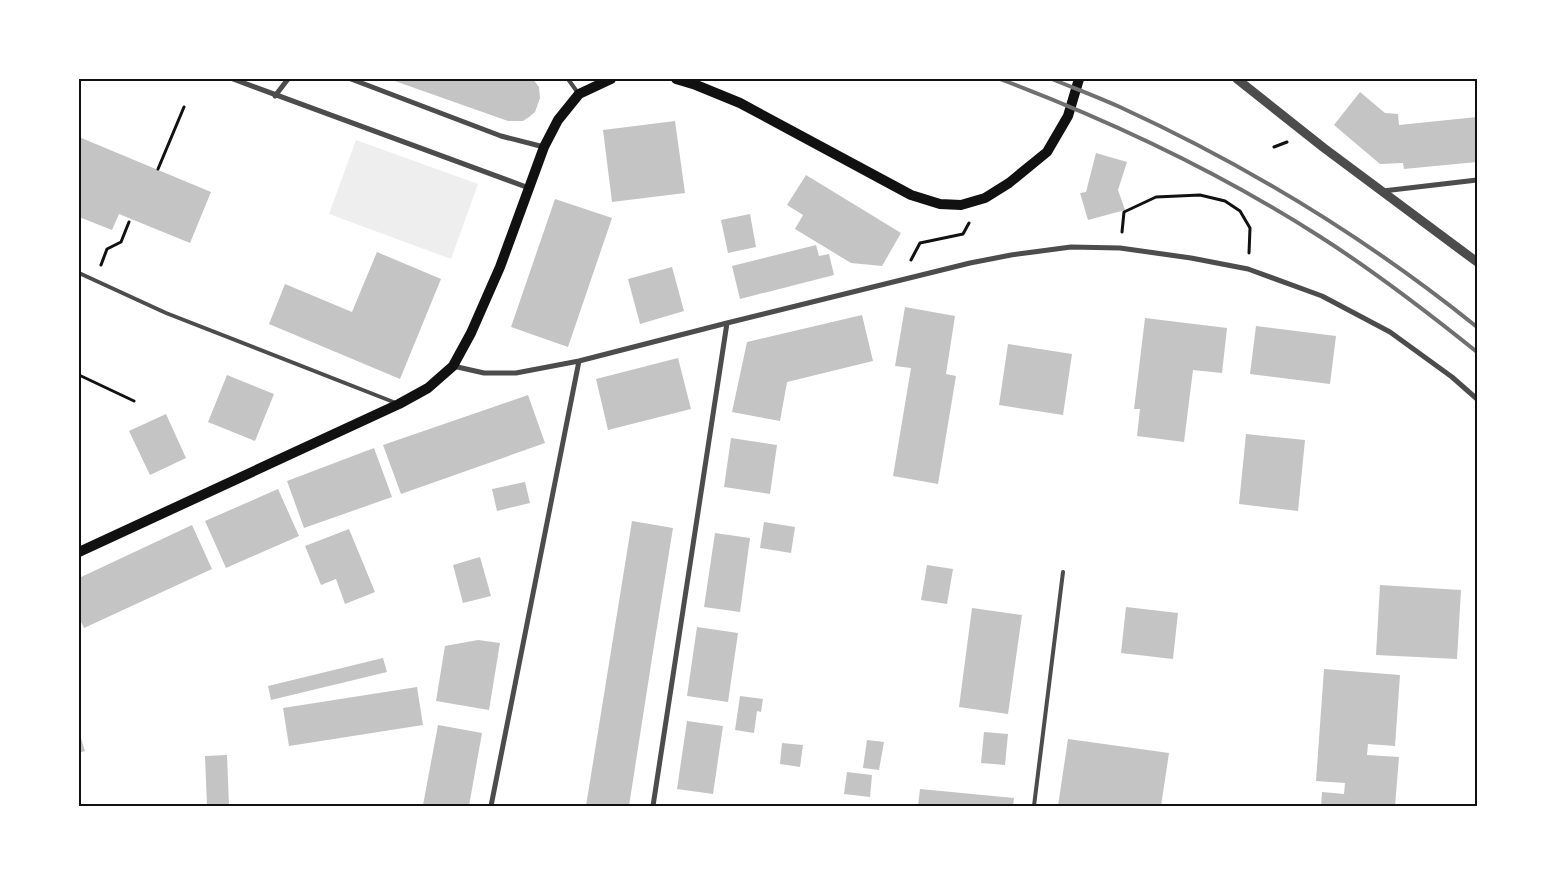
<svg xmlns="http://www.w3.org/2000/svg" width="1556" height="885" viewBox="0 0 1556 885" font-family="Mulish,sans-serif">
<style>
.green{fill:#eee}
.building{fill:#c4c4c4}
.lines{fill:none;stroke-linecap:round;stroke-linejoin:round}
.path{stroke:#111;stroke-width:3}
.service{stroke:#4c4c4c;stroke-width:4}
.minor{stroke:#4c4c4c;stroke-width:5}
.tertiary{stroke:#4c4c4c;stroke-width:9}
.secondary{stroke:#111;stroke-width:10}
.rail{stroke:#707070;stroke-width:4}
.neatline{fill:none;stroke:#111;stroke-width:2}
</style>
<rect width="100%" height="100%" fill="#fff"/>
<path class="green" d="M356,140L478,184L451,259L329,214Z"/>
<path class="building" d="M389,79H533L539,87L540,98L535,112L529,117L523,121H508Z
M1360,92L1385,113L1398,114L1399,125L1477,117V162L1404,169L1403,163L1380,164L1334,125Z
M675,121L685,193L612,202L603,130Z
M79,137L211,192L190,243L119,214L112,230L79,217Z
M1096,153L1127,162L1118,190L1125,210L1088,220L1080,193L1086,192Z
M806,175L901,233L882,266L851,263L795,229L803,215L787,205Z
M555,199L612,218L568,347L511,327Z
M750,214L756,247L728,253L721,220Z
M816,245L819,256L829,254L834,275L740,299L732,266Z
M377,252L441,279L400,379L269,324L285,284L352,312Z
M672,267L684,311L640,324L628,279Z
M905,307L955,316L946,374L956,376L938,484L893,476L911,368L895,366Z
M862,315L873,361L787,382L780,421L732,412L747,342Z
M1145,318L1227,328L1222,373L1193,370L1184,442L1137,436L1140,409H1134Z
M1256,326L1336,336L1330,384L1250,374Z
M1008,344L1072,354L1063,415L999,405Z
M678,358L691,409L608,430L596,379Z
M227,375L274,394L255,441L208,422Z
M528,395L545,443L401,494L383,445Z
M166,414L186,458L150,475L129,431Z
M1246,434L1305,440L1298,511L1239,504Z
M731,438L777,445L770,494L724,487Z
M374,448L392,497L304,528L287,481Z
M525,482L530,503L497,511L492,489Z
M278,489L299,536L226,568L205,521Z
M632,521L673,528L652,658L629,806H586Z
M764,522L795,527L791,553L760,548Z
M192,525L212,569L84,628L79,618V578Z
M349,529L375,592L345,604L336,579L321,585L305,546Z
M715,533L750,538L740,612L704,607Z
M480,557L491,596L463,603L453,565Z
M927,565L953,569L947,604L921,600Z
M1380,585L1461,590L1457,659L1376,655Z
M1126,607L1178,613L1173,659L1121,653Z
M972,608L1022,615L1008,714L959,707Z
M697,627L738,633L728,702L687,696Z
M478,640L500,643L489,710L436,701L445,646Z
M383,658L387,672L271,700L268,686Z
M1324,669L1400,675L1395,746L1368,744L1367,755L1399,757L1395,806H1321L1322,792L1344,794L1345,783L1316,781Z
M417,687L423,725L289,746L283,708Z
M740,696L763,699L761,712L757,711L754,733L735,730Z
M687,721L723,726L713,794L677,789Z
M438,725L482,733L469,806L423,805Z
M79,732L85,751L79,753Z
M984,732L1008,734L1005,765L981,763Z
M1068,739L1169,753L1161,806H1058Z
M867,740L884,742L879,770L863,768Z
M782,743L803,745L800,767L780,764Z
M227,755L229,806H207L205,756Z
M847,772L872,775L870,797L844,794Z
M920,789L1014,798L1013,806H918Z"/>
<g class="lines">
<path class="path" d="M1274,147L1287,142
M158,169L184,107
M1122,232L1124,212L1156,197L1200,195L1225,201L1240,211L1250,228L1249,253
M911,260L920,243L963,234L969,223
M101,265L107,249L121,242L129,222
M79,375L134,401"/>
<path class="service" d="M568,79L578,93
M79,273L166,313L396,403
M1034,806L1063,572"/>
<path class="minor" d="M233,79L529,188
M351,79L501,136L544,147
M275,96L288,79
M1383,191L1477,180
M453,366L484,373H516L579,361L727,323L970,263L1011,255L1071,247L1120,248L1191,258L1248,269L1322,296L1390,332L1452,377L1477,399
M491,806L579,361
M653,806L727,323"/>
<path class="tertiary" d="M1237,79L1324,148L1477,262"/>
<path class="secondary" d="M676,79L696,85L740,103L911,195L940,204L961,205L985,198L1009,183L1047,152L1068,116L1079,79
M79,552L399,404L428,388L453,366L471,333L500,267L544,147L558,120L579,94L611,79"/>
<path class="rail" d="M1000,79C1111,121 1219,172 1319,236C1374,271 1426,311 1477,352
M1052,79C1076,89 1100,98 1122,108C1248,166 1369,240 1477,327"/>
</g>
<rect width="1556" height="885" fill="none" stroke="#ffffff" stroke-width="160"/>
<rect x="80" y="80" width="1396" height="725" class="neatline"/>
</svg>
